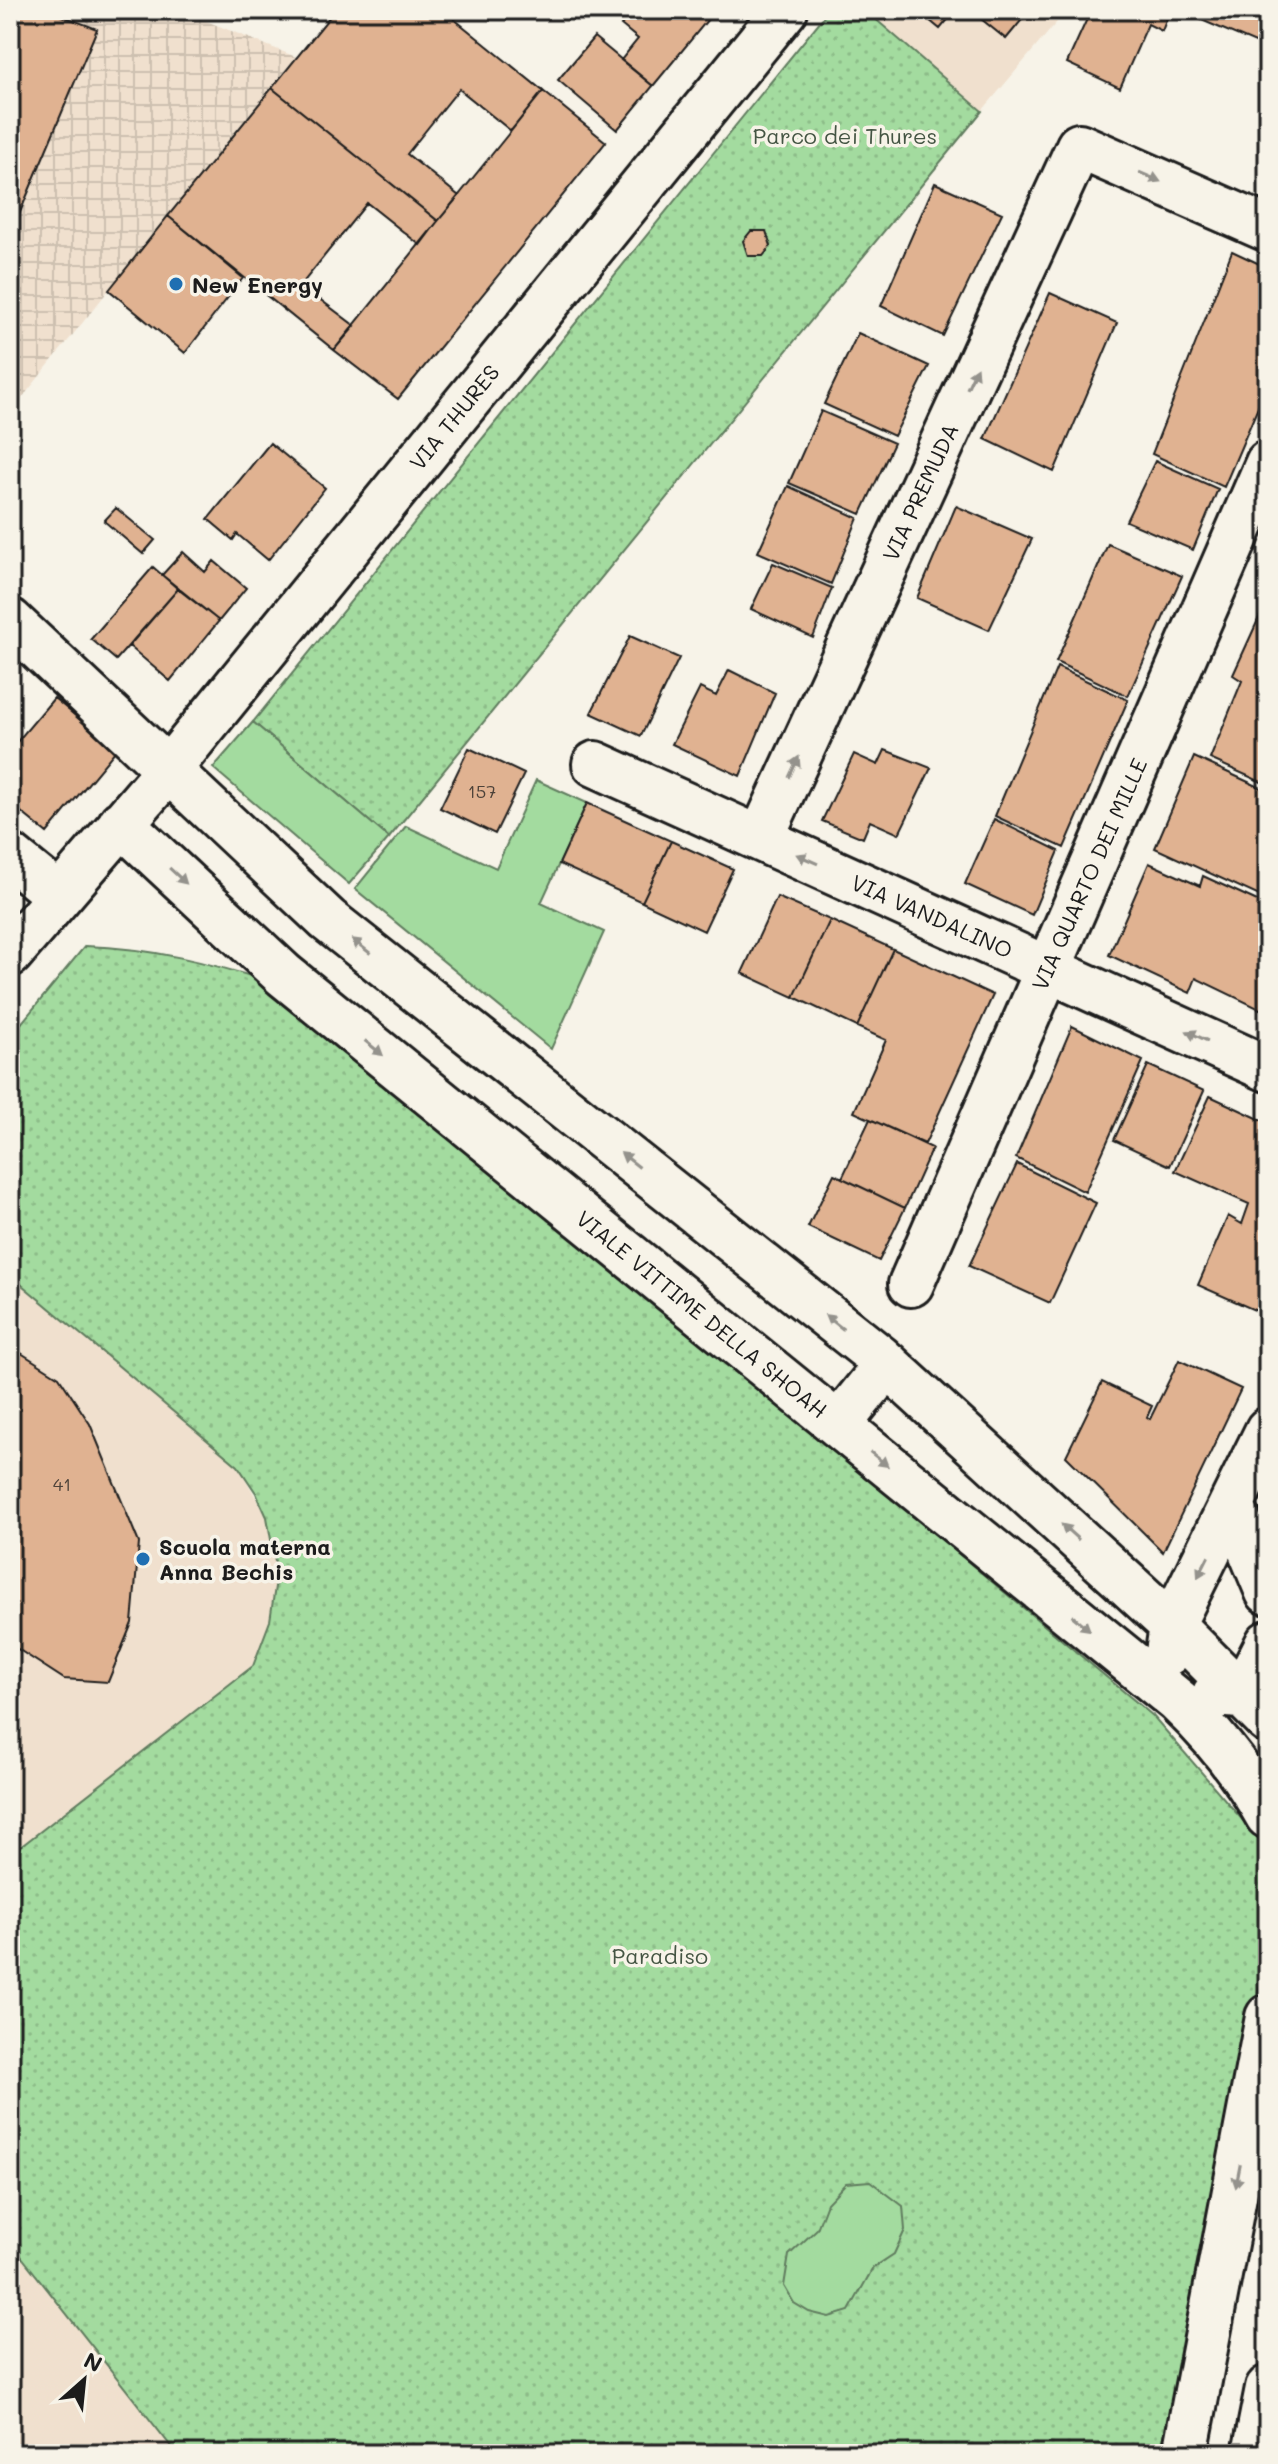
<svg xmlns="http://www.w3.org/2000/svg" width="1278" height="2464" viewBox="0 0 1278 2464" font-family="Mali,sans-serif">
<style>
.built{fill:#f0e0ce}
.industrial{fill:url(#industrial-grid)}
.grass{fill:url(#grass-dots);stroke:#607c5e;stroke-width:2}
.garden{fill:#a3db9f;stroke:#607c5e;stroke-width:2}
.building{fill:#e0b291;stroke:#1c1c1c;stroke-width:2}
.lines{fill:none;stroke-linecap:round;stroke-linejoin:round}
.minor-casing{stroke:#1c1c1c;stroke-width:50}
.minor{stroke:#f7f3e8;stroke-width:44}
.oneway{fill:#94928c}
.poi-dot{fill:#1f6fb2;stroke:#f7f3e8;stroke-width:3}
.labels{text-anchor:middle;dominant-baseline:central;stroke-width:7;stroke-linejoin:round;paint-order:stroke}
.number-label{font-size:18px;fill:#4d4239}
.park-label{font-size:22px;fill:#445543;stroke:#f7f3e8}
.poi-label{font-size:22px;font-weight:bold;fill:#1c1c1c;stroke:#f7f3e8;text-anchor:start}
.street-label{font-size:22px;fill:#1c1c1c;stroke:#f7f3e8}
</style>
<defs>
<pattern id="industrial-grid" width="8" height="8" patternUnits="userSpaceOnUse" patternTransform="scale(2)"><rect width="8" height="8" fill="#f0e0ce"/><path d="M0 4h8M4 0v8" fill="none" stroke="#cdc0b0"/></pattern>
<pattern id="grass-dots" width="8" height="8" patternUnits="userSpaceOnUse" patternTransform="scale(2)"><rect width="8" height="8" fill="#a3db9f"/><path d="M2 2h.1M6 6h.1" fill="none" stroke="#8cbb88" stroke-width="1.8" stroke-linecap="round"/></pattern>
</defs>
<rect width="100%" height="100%" fill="#f7f3e8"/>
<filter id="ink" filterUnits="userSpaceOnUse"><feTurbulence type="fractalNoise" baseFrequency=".0125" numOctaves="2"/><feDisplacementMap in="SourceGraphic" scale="16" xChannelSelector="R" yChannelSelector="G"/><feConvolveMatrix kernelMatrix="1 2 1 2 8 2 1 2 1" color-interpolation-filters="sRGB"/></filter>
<g filter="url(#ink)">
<path class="built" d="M865,10H1067L982,111Z
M10,1275L238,1466L267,1517L277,1573L270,1621L253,1666L10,1855Z
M10,2242L177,2454H10Z"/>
<path class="industrial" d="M10,10H179L296,57L10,413Z"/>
<path class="grass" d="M829,10H865L982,111L389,838L253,722Z
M85,946C153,948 212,963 276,984L1153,1716L1264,1845L1268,1884V1945L1163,2454H177L10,2242V1855L253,1666L270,1621L277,1573L267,1517L256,1493L238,1466L10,1275V1037Z"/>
<path class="garden" d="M253,722L389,838L349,884L213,768Z
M536,780L587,803L541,903L604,932L551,1049L355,889L406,826L496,868Z
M870,2181L903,2206L905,2230L894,2254L873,2268L849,2311L829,2317L809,2312L794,2303L784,2286L789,2255L817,2229L827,2203L846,2183Z"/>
<path class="building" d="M10,10H47L97,29L10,236Z
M335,10H443L543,91L511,131L459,89L407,154L459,196L438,221L272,88Z
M634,10H699L709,18L653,86L621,60L638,39L621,25Z
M699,10H716L709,18Z
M917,10H956L940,29Z
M970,10H1030L1006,39Z
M1091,10H1170L1162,31L1148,24L1120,88L1067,63Z
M1178,10H1268V26L1260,45Z
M594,37L653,86L617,130L558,80Z
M272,88L438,221L420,245L367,203L301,285L355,326L334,350L168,216Z
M543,91L606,142L398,399L334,350Z
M935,183L1002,213L943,336L881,306Z
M168,216L243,278L185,353L109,290Z
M751,231H766L771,246L763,256H748L743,241Z
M1232,251L1268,268V384L1224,487L1152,454Z
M1050,293L1117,323L1054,472L985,439Z
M858,333L929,366L894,436L824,404Z
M821,411L894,443L861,514L789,483Z
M270,443L325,488L268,560L237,534L233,540L208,519Z
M1155,461L1218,489L1193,550L1126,521Z
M788,486L858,518L831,584L758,552Z
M956,506L1032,539L989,630L917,598Z
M116,508L155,540L143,554L104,521Z
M1108,544L1182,576L1128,696L1056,662Z
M183,552L205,572L214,561L246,588L219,621L162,575Z
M773,563L832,588L813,638L751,609Z
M153,567L178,589L116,660L91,639Z
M178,589L219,621L170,681L129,646Z
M1268,598V785L1210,759L1242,681L1233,675Z
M630,636L679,658L641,736L591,713Z
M1057,667L1128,700L1064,848L995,816Z
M729,670L775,693L740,776L672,744L700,688L716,696Z
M54,698L116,750L47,833L10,803V750Z
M469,748L524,774L495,834L440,808Z
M885,750L931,768L899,834L870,821L863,838L822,821L854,754L878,765Z
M1194,757L1268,791V900L1155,848Z
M587,803L671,841L642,902L559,864Z
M994,819L1059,851L1032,915L965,884Z
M671,841L733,869L704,931L642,902Z
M1149,863L1200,886L1203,876L1268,906V1013L1196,978L1190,993L1109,955Z
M777,897L830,920L794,997L742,973Z
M830,920L893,949L857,1027L794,997Z
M893,949L993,995L925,1144L854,1112L886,1040L857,1027Z
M1072,1026L1143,1061L1085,1192L1016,1158Z
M1148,1065L1204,1091L1170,1166L1114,1140Z
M1210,1096L1268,1123V1316L1198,1285L1228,1216L1242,1224L1249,1204L1175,1171Z
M870,1119L932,1148L905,1208L842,1178Z
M1017,1164L1096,1203L1050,1303L969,1266Z
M834,1174L905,1208L879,1261L808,1227Z
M10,1346L59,1377L90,1424L139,1543L132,1623L108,1682L64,1679L10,1644Z
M1179,1360L1241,1389L1163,1552L1066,1456L1102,1382L1152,1406L1147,1417L1150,1419Z"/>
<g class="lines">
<g class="minor-casing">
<path id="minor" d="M10,621L328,920L879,1357L1172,1625L1268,1721
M595,764L1268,1069
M121,823L284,975L1178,1701C1215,1736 1243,1771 1268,1816
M761,838L1079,146L1268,229
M10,856L58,895
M10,954L168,770L785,10
M911,1284L1268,463
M838,1425L887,1364
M1233,1508L1268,1592
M1168,1653L1172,1625L1268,1430
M1215,1694L1241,1696L1268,1643
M1185,2454L1268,2017
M1255,2454L1268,2388"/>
</g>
<use href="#minor" class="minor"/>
</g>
<defs><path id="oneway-solid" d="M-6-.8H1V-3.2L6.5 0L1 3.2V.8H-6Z" transform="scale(2)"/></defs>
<g class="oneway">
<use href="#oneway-solid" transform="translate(1150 177) rotate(24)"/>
<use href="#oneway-solid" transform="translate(972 378) rotate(-65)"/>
<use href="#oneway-solid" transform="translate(794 767) rotate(-65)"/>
<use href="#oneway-solid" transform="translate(807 859) rotate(-156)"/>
<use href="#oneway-solid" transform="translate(178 876) rotate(43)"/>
<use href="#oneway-solid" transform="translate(361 946) rotate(-142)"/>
<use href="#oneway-solid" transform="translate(1197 1036) rotate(-155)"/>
<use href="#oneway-solid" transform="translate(374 1048) rotate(39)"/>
<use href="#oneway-solid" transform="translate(630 1160) rotate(-142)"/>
<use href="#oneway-solid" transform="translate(834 1322) rotate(-142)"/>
<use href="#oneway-solid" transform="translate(879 1459) rotate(39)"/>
<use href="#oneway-solid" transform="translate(1070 1532) rotate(-138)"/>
<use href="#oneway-solid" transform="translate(1203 1567) rotate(117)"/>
<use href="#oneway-solid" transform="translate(1081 1623) rotate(39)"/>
<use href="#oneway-solid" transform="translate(1238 2176) rotate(101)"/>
</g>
</g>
<g class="poi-dot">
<circle cx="176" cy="284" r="8"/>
<circle cx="143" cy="1559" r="8"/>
</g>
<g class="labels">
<g class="number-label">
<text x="482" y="791">157</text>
<text x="62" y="1484">41</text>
</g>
<g class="park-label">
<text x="845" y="135">Parco dei Thures</text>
<text x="660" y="1955">Paradiso</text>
</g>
<g class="poi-label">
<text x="192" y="284">New Energy</text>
<text x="159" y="1546">Scuola materna<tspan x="159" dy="25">Anna Bechis</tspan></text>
</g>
<g class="street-label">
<text transform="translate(454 417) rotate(-51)">VIA THURES</text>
<text transform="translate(920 492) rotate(-65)">VIA PREMUDA</text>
<text transform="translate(1089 874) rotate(-66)">VIA QUARTO DEI MILLE</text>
<text transform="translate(932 916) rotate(24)">VIA VANDALINO</text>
<text transform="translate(702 1314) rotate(39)">VIALE VITTIME DELLA SHOAH</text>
</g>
</g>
<rect width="1278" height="2464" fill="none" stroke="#f7f3e8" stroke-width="40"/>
<rect x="20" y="20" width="1238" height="2424" fill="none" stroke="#1c1c1c" stroke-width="3" filter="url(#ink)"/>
<g transform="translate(84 2380) rotate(27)" stroke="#f7f3e8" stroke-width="6" paint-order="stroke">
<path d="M0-6L14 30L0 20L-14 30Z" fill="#1c1c1c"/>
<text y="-12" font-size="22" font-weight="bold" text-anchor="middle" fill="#1c1c1c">N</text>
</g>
</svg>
